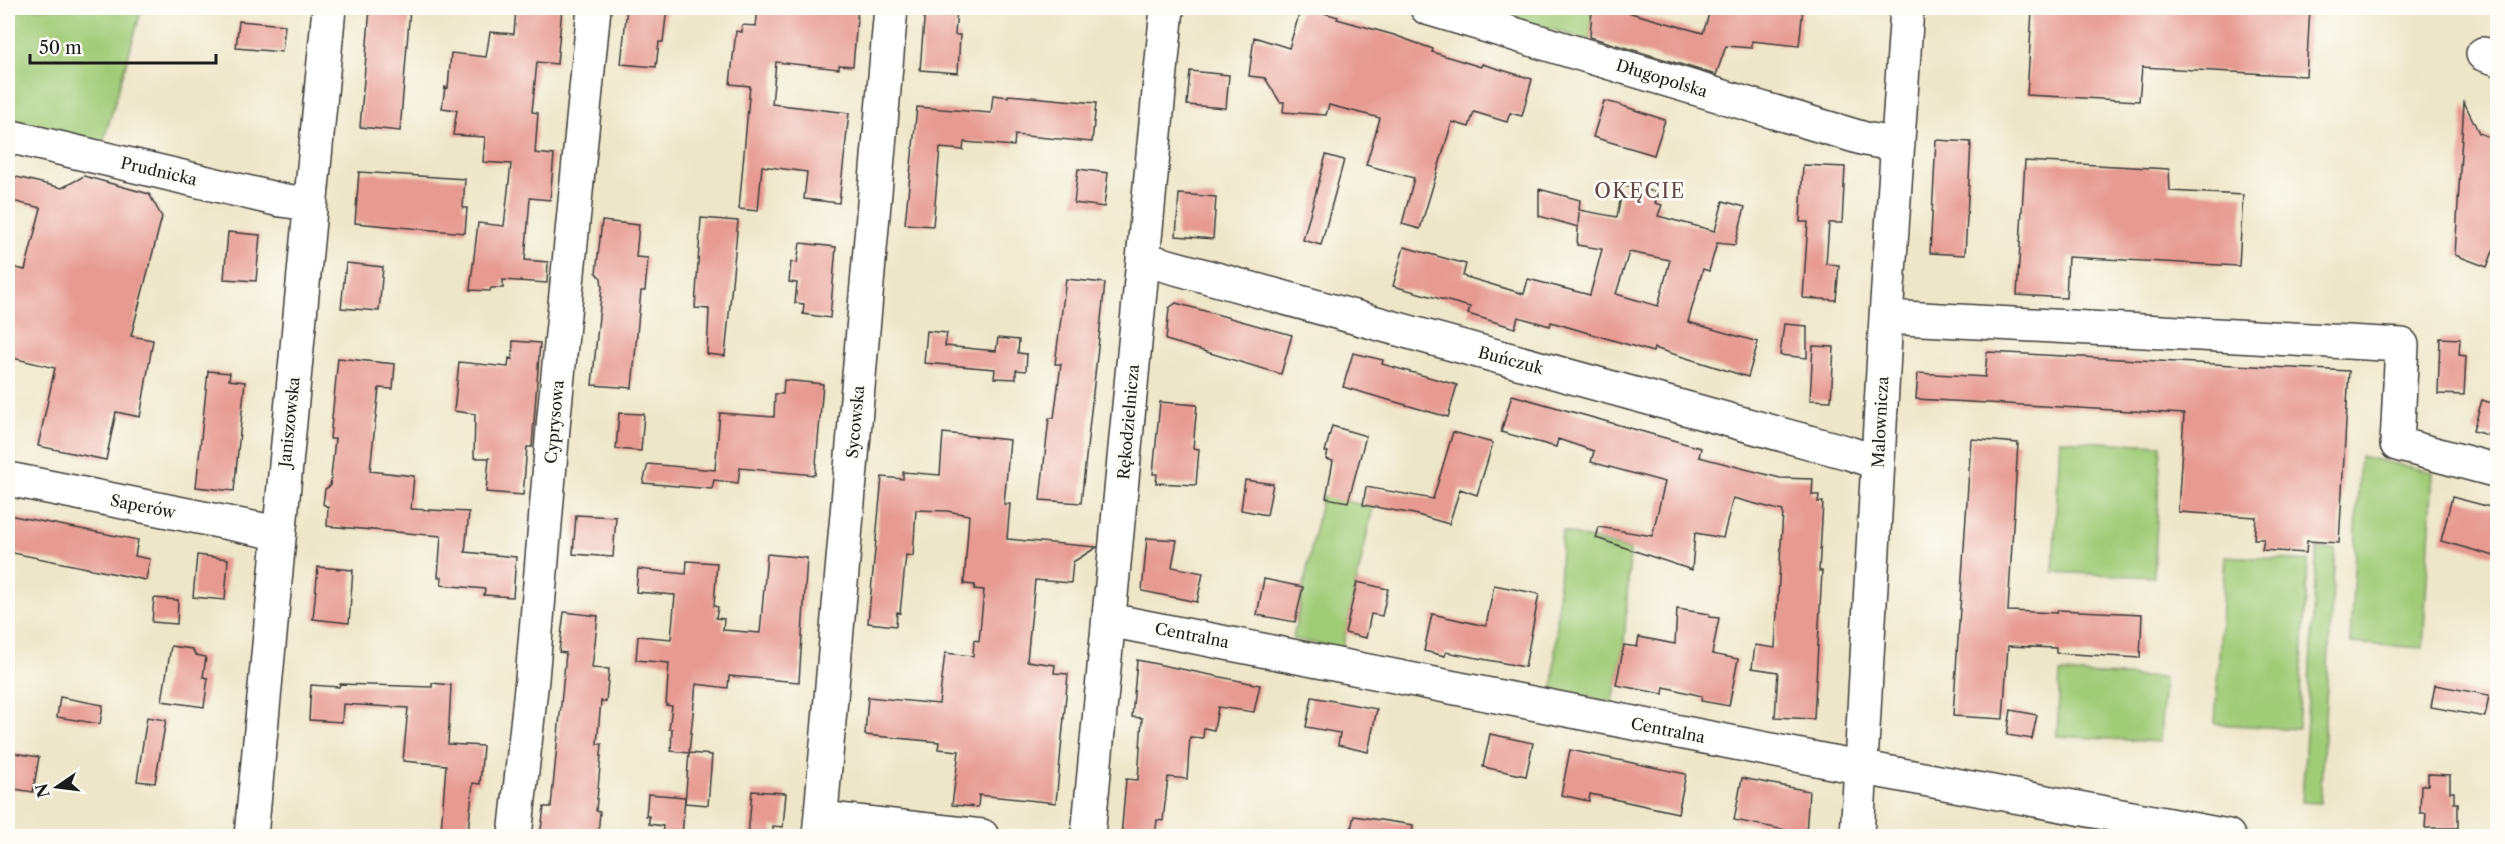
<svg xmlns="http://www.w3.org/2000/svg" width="2505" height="844" viewBox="0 0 2505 844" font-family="'Libre Caslon Text',serif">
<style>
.green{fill:#a0cb77;stroke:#5e744a;stroke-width:1.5}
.building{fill:#e69a91;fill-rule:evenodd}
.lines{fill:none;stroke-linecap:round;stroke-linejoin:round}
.minor-casing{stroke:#3c3a36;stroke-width:36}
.minor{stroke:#fff;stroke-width:33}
.labels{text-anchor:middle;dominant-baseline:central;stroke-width:5;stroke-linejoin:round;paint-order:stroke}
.street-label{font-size:16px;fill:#1c1c1c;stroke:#fdfcf7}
.quarter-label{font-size:20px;letter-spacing:1.5px;fill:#634845;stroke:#fdfcf7}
</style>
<rect width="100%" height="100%" fill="#fdfcf7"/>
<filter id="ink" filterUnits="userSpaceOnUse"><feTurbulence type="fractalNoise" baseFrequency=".0167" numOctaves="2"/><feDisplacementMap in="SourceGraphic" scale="12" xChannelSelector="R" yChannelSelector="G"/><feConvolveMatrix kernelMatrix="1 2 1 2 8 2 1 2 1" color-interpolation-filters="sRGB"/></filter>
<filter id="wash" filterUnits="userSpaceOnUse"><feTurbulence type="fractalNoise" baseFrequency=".008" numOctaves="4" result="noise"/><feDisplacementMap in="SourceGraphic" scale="24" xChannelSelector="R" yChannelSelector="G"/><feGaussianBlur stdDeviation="1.35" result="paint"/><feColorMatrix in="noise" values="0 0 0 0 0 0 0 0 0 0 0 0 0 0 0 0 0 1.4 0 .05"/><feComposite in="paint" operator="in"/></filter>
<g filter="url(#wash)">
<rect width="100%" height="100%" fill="#eee6c9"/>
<path class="green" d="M8,8H142L103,143L8,119Z
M1480,8H1592L1590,41Z
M2060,440L2161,445L2154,577L2053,572Z
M2360,456L2433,472L2423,648L2350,643Z
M1322,496L1373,507L1342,649L1293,639Z
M1562,531L1630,550L1624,645L1613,702L1553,690Z
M2317,548L2335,549L2320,803L2302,802Z
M2225,556L2308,561L2298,729L2215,724Z
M2060,673L2164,678L2160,742L2057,736Z"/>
<g id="blocks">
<path class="building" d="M370,8H410L400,131L360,127Z
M516,8H562L557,64L537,62L532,112L538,113L535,153L554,155L550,200L530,198L525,260L548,262L547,283L503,280V288H491L490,291L470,290L478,223L504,226L511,164L483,162L485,137L453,135L457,110L442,108L445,87L448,88L451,53L486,57L490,32L514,34Z
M627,8H667L663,42H659L656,67L621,64Z
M758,8L817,12V8H858L853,66L839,65V69L776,62L772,104L849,113L839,203L804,199L807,172L762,166L758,211L739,209L750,86L730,84L736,31L742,32V25L756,26Z
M925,8H957L955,35H960L958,73L920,70Z
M1301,8H1307L1338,17L1337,19L1394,35L1433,49L1432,52L1481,67L1482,64L1532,79L1522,116L1510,113L1507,122L1474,112L1469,127L1452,122L1420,229L1402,224L1414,178L1366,165L1380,118L1329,105L1326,115L1283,112L1284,102H1280L1265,78L1249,76L1254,37L1289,48Z
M1592,8H1613L1703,33L1711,8H1803L1799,46L1752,41V48L1726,46L1716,75L1590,37Z
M2040,8H2310L2306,76L2142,67L2139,101L2027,95L2032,10H2040Z
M239,21L285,25L282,52L236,48Z
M1190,71L1229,75L1226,108L1187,105Z
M993,95L1008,97V95L1096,103L1092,142L1015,135L1014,146L964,142L963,150L940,148L933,226L905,224L917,107L991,113Z
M1604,101L1617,104L1665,120L1654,155L1593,137Z
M2464,102L2479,133L2498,141L2495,246L2487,267L2455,255Z
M1936,140L1971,142L1965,255L1930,253Z
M1326,155L1344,160L1321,245L1303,240Z
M2025,161L2169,169L2170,191L2243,195L2239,266L2068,257L2066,298L2017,295Z
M1803,165L1845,167L1842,223H1829L1826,264L1839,265L1836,300L1803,298L1808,222H1800Z
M1078,169L1108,173L1104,207L1074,203Z
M359,172L465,179L463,208H467L465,233L355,223Z
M8,175L62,188L84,176L149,194L162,217L131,336L153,340L140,417L116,412L106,460L38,446L55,368L8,357V266L25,270L41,208L8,200Z
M1623,186L1658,192L1655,203L1662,205L1658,216L1715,231L1723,201L1745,207L1735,245L1717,243L1709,271L1703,269L1688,322L1758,342L1748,377L1654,348L1653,352L1551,322L1550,326L1518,317L1515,328L1468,314L1470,307L1393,286L1404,247L1466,264L1463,276L1524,294L1528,279L1590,295L1602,249L1577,245L1579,212L1578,227L1539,216V189L1580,200L1579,210L1617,217ZM1629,252L1670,260L1658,306L1616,294Z
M1179,194L1216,197L1213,239L1176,236Z
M701,218L738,221L725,356L707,354L709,309L695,308Z
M602,221L639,225L636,257L648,258L645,291H641L632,388L592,385L602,287L601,278L596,273Z
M228,232L260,235L256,281L224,279Z
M800,243L836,247L830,318L803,314L804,304L795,303L797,283L789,282L791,262L797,263Z
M346,263L383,267L379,311L341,308Z
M1066,279L1105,283L1081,503L1040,500L1049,418H1054L1061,364H1055Z
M1176,303L1292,335L1281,374L1166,340L1169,308Z
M1784,324L1807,326V358L1780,355Z
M927,331L947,333L945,346L996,351L998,338L1019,340L1018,353L1027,354L1026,371L1016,370V379L994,378L995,369L924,363Z
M2440,338L2460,339L2459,355L2466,356L2464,395L2438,394Z
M513,341L540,343L532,447H527L523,495L486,492L489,458H474L475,414L454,411L459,362L508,367L509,358L512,359Z
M1813,346L1834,347L1831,401L1810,400Z
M1987,352L2349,371L2339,543L2307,541L2306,553L2262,550L2264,539H2254L2256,517L2178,512L2184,414L1916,399L1918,373L1985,377Z
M1353,353L1383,360L1382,364L1457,385L1448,417L1343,387Z
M338,358L395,364L393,389L379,388L370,471L414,476L411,509L469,512L465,552L516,557L513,597L484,595L485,589L441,585L442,577H438L441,536L327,526L328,507L323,504L325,489L330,486L335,439H330Z
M208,371L230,373L229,380L245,382L234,491L196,487Z
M784,380L823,384L815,475L740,468L738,483L714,480L712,489L643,483L648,464L715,470L720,413L774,417L775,394H783Z
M1512,395L1701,448L1699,457L1780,478L1813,479L1812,495H1819L1818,502H1823L1819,571H1822L1814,719L1775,717L1778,672L1752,668L1755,645L1775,648L1783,511L1733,498L1723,538L1695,533L1692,570L1596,538L1599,527L1652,536L1665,482L1591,462L1594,451L1558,439L1556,447L1501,432Z
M2482,400L2498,405V438L2473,431Z
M1160,402L1197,405L1193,448L1199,449L1196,485L1156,483L1157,474H1153Z
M619,413L644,414L641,451L616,449Z
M1332,426L1366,436L1348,502L1326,498L1333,461L1326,459L1328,452H1325Z
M1453,432L1493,443L1477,495L1460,489L1449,524L1414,514L1363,505L1366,487L1433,499Z
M943,433L1010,440L1004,504H1010L1007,539L1097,547L1073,562L1071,583L1035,580L1027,661L1055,665L1054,673L1068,674L1056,803L979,795L978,807L952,805L959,751L938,749L939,742L865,735L868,697L939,704L945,653L973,656L974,640L979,641L984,590L974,589L975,585L964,584L969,515L947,511L916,510L913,556L906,555L900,613L897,612L896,626L868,623L882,477L903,479V472L940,475Z
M1971,439L2018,443L2008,611L2057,613L2058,610L2142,614L2140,658L2056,653V648L2008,646L2003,719L1953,716Z
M1245,480L1273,484L1267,515L1241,510Z
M2452,497L2498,509V557L2441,541Z
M8,515L138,540L135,556L150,559L146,580L8,552Z
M576,515L616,517L613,557L573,554Z
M1147,538L1177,540L1172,567L1203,573L1197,602L1142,591Z
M767,554L807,558L799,682L729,676L728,688L696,684L689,753L671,751L672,729H669L672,706L666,705L669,663L636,660L638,636L671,639L675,595L636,592L638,569L686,574L687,561L717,563L714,606L718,607L716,618L724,619L723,630L760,633Z
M197,555L228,559L225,600L193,597Z
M318,567L353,570L349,623L313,619Z
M1264,579L1303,587L1295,622L1257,615Z
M1357,582L1388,589L1382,616L1371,614L1366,638L1345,633Z
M1494,585L1539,594L1525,667L1446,652L1445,656L1424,651L1432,614L1486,626Z
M154,598L178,600L177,624L152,622Z
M1677,609L1709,614V617L1719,618L1712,654L1738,659L1729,706L1701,701L1702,696L1664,687L1663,694L1616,685L1624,645L1637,647L1639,637L1675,644Z
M564,612L598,616L592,668L609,669L606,702L601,701L597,744H602L596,811L600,812L598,834L581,832V837H540L544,807H551L566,653L559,652Z
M171,646L192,649L196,655L206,657L203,677L208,678L204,707L162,701Z
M1137,660L1260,685L1254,712L1218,707L1214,730L1204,728L1203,738L1190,737L1187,779L1168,777L1163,821L1157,820L1155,837H1121L1126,779L1138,780L1142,718L1132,717Z
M432,683L451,685L448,744L483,746L480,784L473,783L468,832L441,831L446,765L403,761L408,708L343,704L342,722L309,720L311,685L339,687L340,684L432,687Z
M2435,685L2489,695L2485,717L2431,707Z
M60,697L103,705L100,724L57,717Z
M1312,697L1377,709L1368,752L1338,745L1340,733L1306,727Z
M2011,710L2037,715L2032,739L2007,735Z
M147,717L166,720L155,783L137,781Z
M1490,734L1533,743L1526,776L1483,767Z
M1570,750L1686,774L1678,813L1590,794L1589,801L1561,795Z
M8,752L39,757L33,792L8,788Z
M689,753L712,755L708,805L685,803Z
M2428,774L2450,775V792H2454V803H2458V828H2425L2426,813H2420L2421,785H2428Z
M1742,778L1809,791L1806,834L1734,820Z
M752,791L786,793L783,827L773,826V837H748Z
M648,794L685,797L682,837H662L663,826L649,824V816H646Z
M1354,816L1413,825L1412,837H1349Z"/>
</g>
</g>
<g filter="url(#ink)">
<use href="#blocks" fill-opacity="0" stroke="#3c3a36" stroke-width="1.5"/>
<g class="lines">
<g class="minor-casing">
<path id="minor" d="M1427,8L1865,139L1898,145
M2483,54L2498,59
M8,136L280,200L310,204
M1143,259L1849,453L1878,463
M1886,317L2402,345L2397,444L2498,471
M8,479L278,533
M1109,620L1832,762L2228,836
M821,818L982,836
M251,836L329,8
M515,836L532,679L554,416L594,8
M819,836L891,8
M1088,836L1167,8
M1857,836L1886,317L1907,8"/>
</g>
<use href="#minor" class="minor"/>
</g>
</g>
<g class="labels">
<g class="street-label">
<text transform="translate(1662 78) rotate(17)">Długopolska</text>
<text transform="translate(159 171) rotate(13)">Prudnicka</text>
<text transform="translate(1511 360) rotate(15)">Buńczuk</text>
<text transform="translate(289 422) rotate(-84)">Janiszowska</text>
<text transform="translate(554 422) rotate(-85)">Cyprysowa</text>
<text transform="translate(855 422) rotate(-85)">Sycowska</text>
<text transform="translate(1128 422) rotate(-85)">Rękodzielnicza</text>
<text transform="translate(1880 422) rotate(-87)">Malownicza</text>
<text transform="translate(143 506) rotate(11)">Saperów</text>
<text transform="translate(1192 635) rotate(11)">Centralna</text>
<text transform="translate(1668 730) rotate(11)">Centralna</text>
</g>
<g class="quarter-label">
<text x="1640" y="191">OKĘCIE</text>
</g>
</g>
<rect width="2505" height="844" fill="none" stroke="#fdfcf7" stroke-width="30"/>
<g transform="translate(57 787) rotate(256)" stroke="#fdfcf7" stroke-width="4.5" paint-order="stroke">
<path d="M0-4.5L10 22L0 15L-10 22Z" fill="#1c1c1c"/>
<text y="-9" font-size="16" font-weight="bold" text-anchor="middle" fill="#1c1c1c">N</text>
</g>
<path d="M30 54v9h186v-9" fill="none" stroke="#1c1c1c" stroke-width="3"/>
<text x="39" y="54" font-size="18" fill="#1c1c1c" stroke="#fdfcf7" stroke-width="4.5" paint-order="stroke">50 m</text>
</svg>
